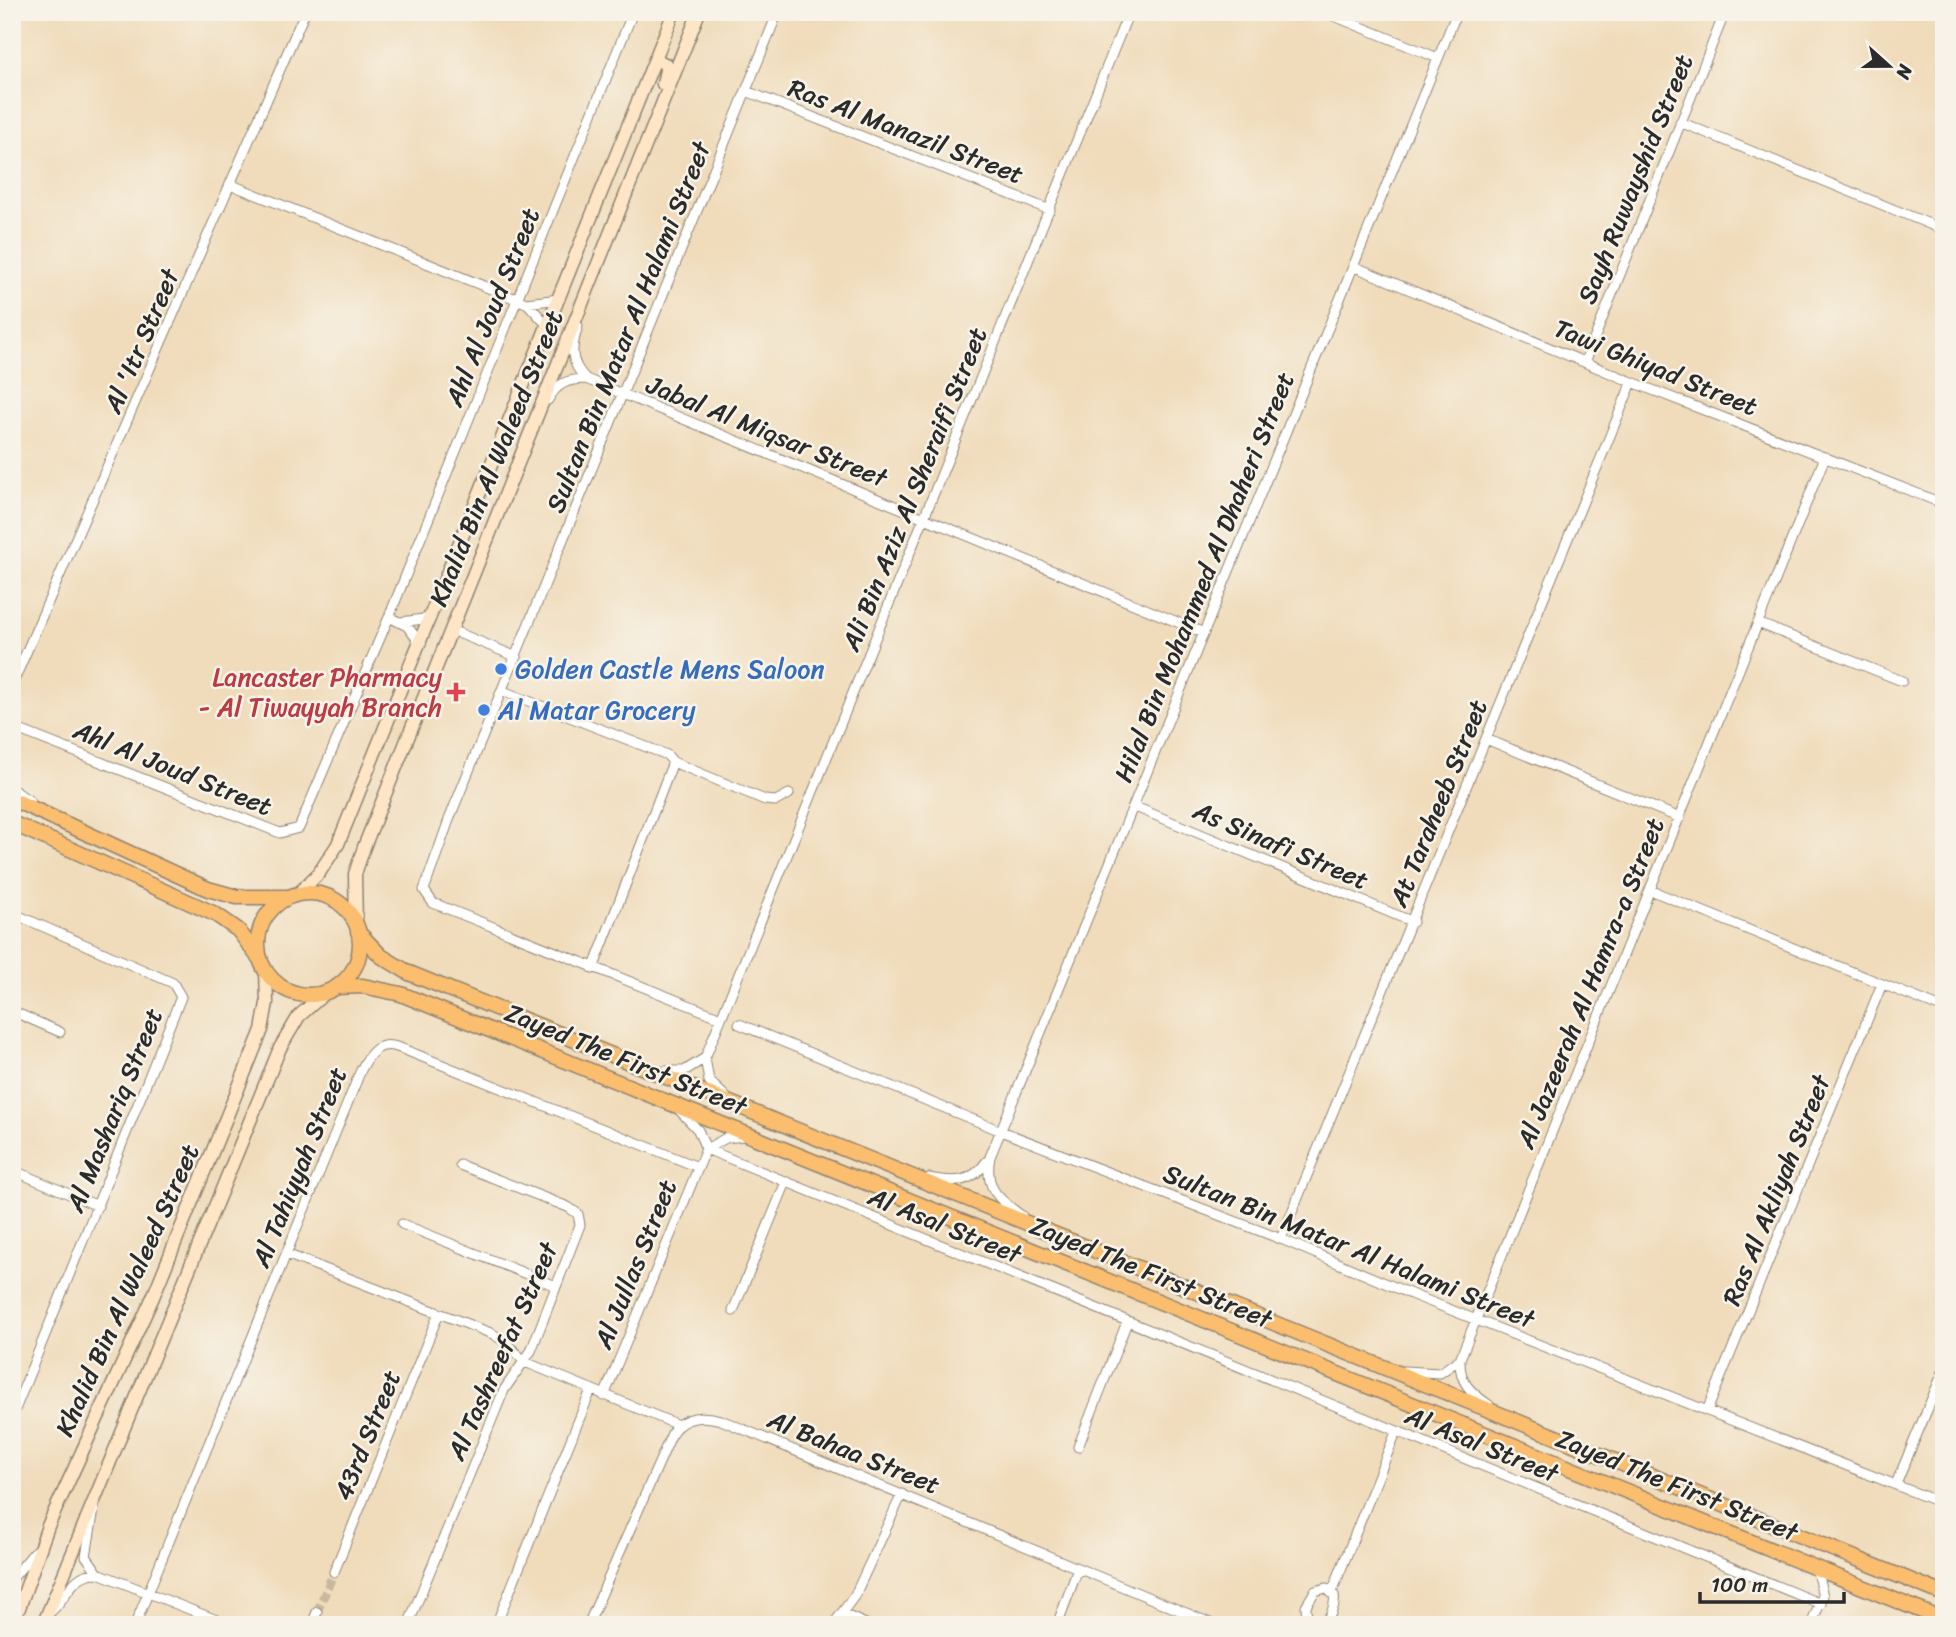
<svg xmlns="http://www.w3.org/2000/svg" width="1956" height="1637" viewBox="0 0 1956 1637" font-family="Sriracha,sans-serif">
<style>
.lines{fill:none;stroke-linecap:round;stroke-linejoin:round}
.street-tunnel{stroke:#c9b89d;stroke-width:9;stroke-dasharray:9 4.5;stroke-linecap:butt}
.street-casing{stroke:#8e8372;stroke-width:11}
.secondary-casing{stroke:#8e8372;stroke-width:15}
.primary-casing{stroke:#8e8372;stroke-width:17}
.street{stroke:#fff;stroke-width:9}
.secondary{stroke:#fde5c5;stroke-width:12}
.primary{stroke:#fbbd6e;stroke-width:14}
.shop-dot{fill:#3f7fe0;stroke:#f7f3e8;stroke-width:2.5}
.health-dot{fill:#e0444e;stroke:#f7f3e8;stroke-width:2.5}
.labels{text-anchor:middle;dominant-baseline:central;stroke-width:5;stroke-linejoin:round;paint-order:stroke}
.street-label{font-size:26px;fill:#2b2b2b;stroke:#f7f3e8}
.shop-label{font-size:26px;fill:#366cbe;stroke:#f7f3e8;text-anchor:start}
.health-label{font-size:26px;fill:#be3a42;stroke:#f7f3e8;text-anchor:end}
</style>
<rect width="100%" height="100%" fill="#f7f3e8"/>
<filter id="ink" filterUnits="userSpaceOnUse"><feTurbulence type="fractalNoise" baseFrequency=".0143" numOctaves="2"/><feDisplacementMap in="SourceGraphic" scale="14" xChannelSelector="R" yChannelSelector="G"/><feConvolveMatrix kernelMatrix="1 2 1 2 8 2 1 2 1" color-interpolation-filters="sRGB"/></filter>
<filter id="wash" filterUnits="userSpaceOnUse"><feTurbulence type="fractalNoise" baseFrequency=".00686" numOctaves="4" result="noise"/><feDisplacementMap in="SourceGraphic" scale="28" xChannelSelector="R" yChannelSelector="G"/><feGaussianBlur stdDeviation="1.57" result="paint"/><feColorMatrix in="noise" values="0 0 0 0 0 0 0 0 0 0 0 0 0 0 0 0 0 1.4 0 .05"/><feComposite in="paint" operator="in"/></filter>
<g filter="url(#wash)">
<rect width="100%" height="100%" fill="#f0dbba"/>
</g>
<g filter="url(#ink)">
<g class="lines">
<path class="street-tunnel" d="M317,1612L334,1572"/>
<g class="street-casing">
<path id="street" d="M1324,12L1438,58
M746,91L1050,210
M1680,122L1944,230
M232,185L526,303L560,299
M1353,266L1632,382L1944,504
M528,304L549,327
M578,326C571,348 569,362 586,379L1204,633
M1585,362L1725,12
M548,400C557,383 568,379 586,379
M389,617L407,626L421,644
M401,622L431,618
M1758,623L1902,681
M451,630L517,657
M12,685L305,12
M503,691L667,755L673,762L765,800L776,801L789,794
M12,727L280,833L299,828L389,617L633,12
M1486,739L1680,818
M12,789L30,801
M1133,806L1413,922
M1650,890L1944,1009
M12,913L173,983L181,997L12,1417
M593,969L673,762
M12,1011L60,1032
M721,1018L433,903L424,890L450,817L778,12
M739,1024L1001,1131L1281,1239L1418,1297L1944,1504
M705,1058L709,1081L726,1097
M664,1071H684L705,1058L1129,12
M680,1111L698,1130L706,1149
M706,1149L1821,1604
M12,1170L98,1206
M929,1178C954,1183 971,1184 987,1161
M1022,1216C998,1199 984,1188 990,1157L1457,12
M402,1224L556,1286
M1281,1239L1632,382
M286,1254L493,1334L505,1342L525,1362L678,1425
M733,1311L786,1182
M1404,1371L1440,1373L1460,1359
M604,1396L706,1149L726,1138L744,1136
M1489,1405C1470,1392 1459,1382 1460,1359L1825,457
M1707,1411L1882,984
M1078,1447L1127,1322
M1896,1484L1944,1370
M94,1509L86,1556L98,1573
M334,1572L439,1313
M12,1579L36,1550
M1332,1592L1396,1432
M843,1614L868,1625
M47,1615C68,1600 69,1573 98,1573L229,1625
M135,1625L361,1070C370,1052 379,1040 400,1048L698,1167
M312,1625L317,1612
M408,1625L504,1390L531,1351L580,1225L578,1214L568,1207L460,1165
M496,1625L591,1390
M588,1625L673,1431C684,1416 704,1415 721,1420L1215,1625
M833,1625L855,1595L902,1494
M1057,1625L1078,1569
M1315,1625L1307,1619L1306,1606L1315,1591L1326,1588L1334,1595C1336,1606 1330,1620 1320,1625
M1811,1625L1823,1596L1816,1568"/>
</g>
<g class="secondary-casing">
<path id="secondary" d="M655,59L667,65L663,84
M298,894L319,873L338,844L674,12
M356,925L355,874L364,847L699,12
M13,1625L48,1526L153,1297L262,1030L267,1003L266,971
M43,1625L280,1048L299,1016L326,992"/>
</g>
<g class="primary-casing">
<path id="primary" d="M12,799L208,889L237,897H288
M12,823L215,914L238,930L259,958
M258 944a51 51 0 1 1 102 0a51 51 0 1 1-102 0Z
M358,932L381,956L409,973L1944,1594
M337,987L363,986L401,994L1944,1620"/>
</g>
<use href="#street" class="street"/>
<use href="#secondary" class="secondary"/>
<use href="#primary" class="primary"/>
</g>
</g>
<g class="shop-dot">
<circle cx="501" cy="669" r="7"/>
<circle cx="484" cy="710" r="7"/>
</g>
<path class="health-dot" d="M452.5 681.5h7v7h7v7h-7v7h-7v-7h-7v-7h7z"/>
<g class="labels">
<g class="street-label">
<text transform="translate(906 131) rotate(21)">Ras Al Manazil Street</text>
<text transform="translate(1635 179) rotate(-68)">Sayh Ruwayshid Street</text>
<text transform="translate(492 307) rotate(-68)">Ahl Al Joud Street</text>
<text transform="translate(628 327) rotate(-68)">Sultan Bin Matar Al Halami Street</text>
<text transform="translate(141 341) rotate(-67)">Al 'Itr Street</text>
<text transform="translate(1656 367) rotate(22)">Tawi Ghiyad Street</text>
<text transform="translate(767 431) rotate(22)">Jabal Al Miqsar Street</text>
<text transform="translate(496 458) rotate(-68)">Khalid Bin Al Waleed Street</text>
<text transform="translate(914 489) rotate(-68)">Ali Bin Aziz Al Sheraifi Street</text>
<text transform="translate(1204 577) rotate(-68)">Hilal Bin Mohammed Al Dhaheri Street</text>
<text transform="translate(173 768) rotate(22)">Ahl Al Joud Street</text>
<text transform="translate(1438 803) rotate(-68)">At Taraheeb Street</text>
<text transform="translate(1281 845) rotate(23)">As Sinafi Street</text>
<text transform="translate(1590 983) rotate(-68)">Al Jazeerah Al Hamra-a Street</text>
<text transform="translate(626 1059) rotate(22)">Zayed The First Street</text>
<text transform="translate(114 1110) rotate(-68)">Al Mashariq Street</text>
<text transform="translate(299 1167) rotate(-68)">Al Tahiyyah Street</text>
<text transform="translate(1776 1190) rotate(-68)">Ras Al Akliyah Street</text>
<text transform="translate(945 1225) rotate(22)">Al Asal Street</text>
<text transform="translate(1349 1246) rotate(22)">Sultan Bin Matar Al Halami Street</text>
<text transform="translate(635 1264) rotate(-68)">Al Jullas Street</text>
<text transform="translate(1151 1272) rotate(22)">Zayed The First Street</text>
<text transform="translate(127 1290) rotate(-66)">Khalid Bin Al Waleed Street</text>
<text transform="translate(502 1351) rotate(-66)">Al Tashreefat Street</text>
<text transform="translate(367 1435) rotate(-68)">43rd Street</text>
<text transform="translate(1482 1444) rotate(22)">Al Asal Street</text>
<text transform="translate(854 1452) rotate(22)">Al Bahaa Street</text>
<text transform="translate(1677 1485) rotate(22)">Zayed The First Street</text>
</g>
<g class="shop-label">
<text x="515" y="669">Golden Castle Mens Saloon</text>
<text x="498" y="710">Al Matar Grocery</text>
</g>
<g class="health-label">
<text x="442" y="677">Lancaster Pharmacy<tspan x="442" dy="30">- Al Tiwayyah Branch</tspan></text>
</g>
</g>
<rect width="1956" height="1637" fill="none" stroke="#f7f3e8" stroke-width="42"/>
<g transform="translate(1889 66) rotate(111)" stroke="#f7f3e8" stroke-width="5" paint-order="stroke">
<path d="M0-5L12 26L0 18L-12 26Z" fill="#2b2b2b"/>
<text y="-10" font-size="19" font-weight="bold" text-anchor="middle" fill="#2b2b2b">N</text>
</g>
<path d="M1700 1592v10h144v-10" fill="none" stroke="#2b2b2b" stroke-width="3.5"/>
<text x="1711" y="1592" font-size="21" fill="#2b2b2b" stroke="#f7f3e8" stroke-width="5" paint-order="stroke">100 m</text>
</svg>
